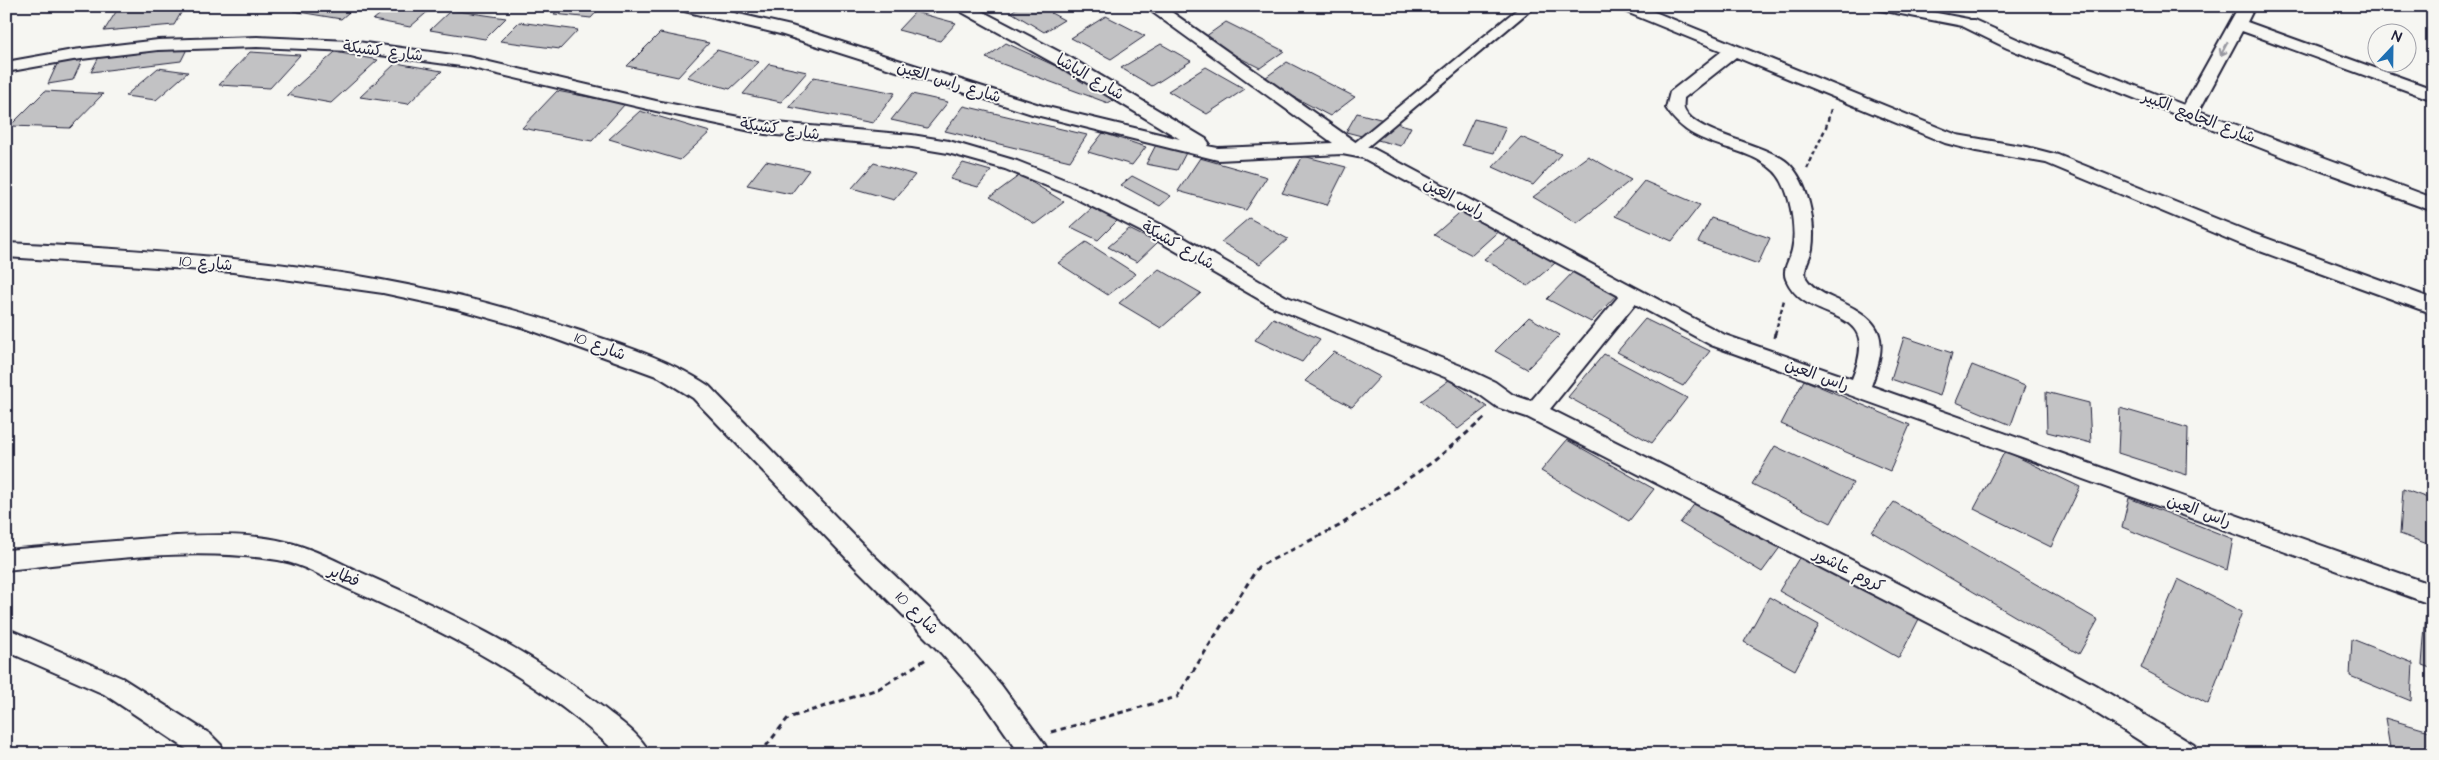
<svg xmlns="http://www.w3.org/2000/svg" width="2439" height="760" viewBox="0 0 2439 760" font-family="'Architects Daughter','Playpen Sans Arabic',sans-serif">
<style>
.building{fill:#c2c2c4;stroke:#22223b}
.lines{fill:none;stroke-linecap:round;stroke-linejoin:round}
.pedestrian-casing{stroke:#22223b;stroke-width:4}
.minor-casing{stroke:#22223b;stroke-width:4}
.path-far1{stroke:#22223b;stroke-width:2.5;stroke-dasharray:4.5 3;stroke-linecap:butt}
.path{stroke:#22223b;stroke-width:3;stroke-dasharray:5.5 4.5;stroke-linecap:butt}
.pedestrian{fill:#f6f6f2;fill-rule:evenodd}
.minor{fill:#f6f6f2;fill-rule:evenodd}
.oneway{stroke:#9797a0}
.labels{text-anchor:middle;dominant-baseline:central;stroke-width:4;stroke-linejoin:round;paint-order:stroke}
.street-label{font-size:16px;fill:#22223b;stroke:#f6f6f2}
</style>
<rect width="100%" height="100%" fill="#f6f6f2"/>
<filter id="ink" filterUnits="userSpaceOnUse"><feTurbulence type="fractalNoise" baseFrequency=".02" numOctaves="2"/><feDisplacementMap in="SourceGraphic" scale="10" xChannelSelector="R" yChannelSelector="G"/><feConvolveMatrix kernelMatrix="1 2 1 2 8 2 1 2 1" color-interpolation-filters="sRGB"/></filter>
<g filter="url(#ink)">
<path class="building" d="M185,6L174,25L104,31L119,7Z
M298,6H356L341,19L293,11Z
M390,6H432L433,7L410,27L373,20Z
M561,6H602L591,18L554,14Z
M1020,6H1063L1051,13L1064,20L1044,32L1011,12Z
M451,10L506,18L485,39L430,30Z
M915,12L956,23L940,41L898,30Z
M1106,16L1145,36L1111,59L1071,38Z
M519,22L578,30L560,49L500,41Z
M1226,22L1284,51L1260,68L1202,39Z
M660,33L709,43L678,77L627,66Z
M1006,43L1120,96L1108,103L986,58Z
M1161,44L1191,61L1152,86L1121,68Z
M188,47L181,61L91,72L99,57Z
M717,50L759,62L730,89L687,77Z
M250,52L300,55L270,88L219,85Z
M335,52L378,60L331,103L287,95Z
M83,58L73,80L48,84L58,62Z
M1287,62L1355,97L1330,116L1262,80Z
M396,63L442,71L408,104L360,97Z
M769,64L807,72L781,102L743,94Z
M1206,67L1245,89L1207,114L1168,91Z
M158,68L188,72L156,100L125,96Z
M814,77L895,93L873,123L789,107Z
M45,91L103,94L70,128L10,126Z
M557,91L625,104L592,141L522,128Z
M912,94L948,102L927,128L891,120Z
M964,106L1087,135L1070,161L945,131Z
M640,111L710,132L680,160L609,139Z
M1357,113L1411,127L1401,146L1346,132Z
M1474,119L1506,127L1494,153L1462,145Z
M1103,133L1146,147L1132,165L1088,152Z
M1521,137L1561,154L1533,185L1493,167Z
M1158,141L1189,147L1177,170L1146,164Z
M1303,156L1346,167L1327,205L1282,193Z
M1588,156L1631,180L1577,223L1533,197Z
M1200,158L1267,177L1246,210L1178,191Z
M766,161L809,170L791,194L747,185Z
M874,163L915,175L894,200L852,188Z
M963,163L991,171L978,187L950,179Z
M1020,175L1064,202L1035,224L990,197Z
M1132,176L1171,196L1160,206L1121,185Z
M1644,181L1700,205L1672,241L1615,216Z
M1466,207L1503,227L1472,255L1434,235Z
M1092,208L1118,220L1098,240L1071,227Z
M1249,218L1288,239L1260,264L1221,242Z
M1711,218L1770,238L1758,264L1698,242Z
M1129,229L1157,243L1137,262L1108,247Z
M1517,233L1561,258L1528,286L1484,259Z
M1086,242L1136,274L1108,295L1058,263Z
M1577,268L1620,291L1591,322L1547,299Z
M1159,269L1201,293L1161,328L1119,303Z
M1529,317L1560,335L1527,369L1495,351Z
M1273,318L1320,339L1302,362L1255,340Z
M1645,319L1710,351L1683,386L1617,352Z
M1904,337L1952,353L1940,396L1891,379Z
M1334,352L1380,377L1352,407L1305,381Z
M1604,354L1687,398L1652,443L1568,397Z
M1972,365L2025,386L2011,425L1956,402Z
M1449,380L1487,407L1458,429L1421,401Z
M1804,380L1910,425L1890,471L1781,424Z
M2046,392L2089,403L2091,443L2047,432Z
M2120,408L2188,428L2187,475L2118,453Z
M1567,440L1654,489L1629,521L1541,471Z
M1775,446L1853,483L1831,523L1752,484Z
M2005,451L2080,487L2051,547L1974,509Z
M2403,489L2433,500V546L2400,534Z
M1699,498L1781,546L1762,572L1680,523Z
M2129,498L2233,539L2227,570L2122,527Z
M1894,502L2098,620L2079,654L1872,532Z
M1802,553L1920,617L1899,658L1779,591Z
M2178,579L2242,612L2208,704L2141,668Z
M1769,597L1819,625L1795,670L1744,642Z
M2427,599L2433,602V669L2422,665Z
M2352,639L2413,663L2411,701L2350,676Z
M2385,718L2433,732V754H2391Z"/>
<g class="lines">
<g class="pedestrian-casing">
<path id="pedestrian" d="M1521,6H1535L1360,153L1335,152L1333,149L1335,146L1352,145Z
M1874,6H1901L1968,19L1974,23L1968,27L1880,10Z"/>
</g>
<g class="minor-casing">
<path id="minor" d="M674,6H704L791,26L1043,106L1180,139L1059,66L951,6H972L1071,58L1206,139L1209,143L1207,146L1218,148L1333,143L1144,6H1163L1361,146L1374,149L1725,335L1852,379C1885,299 1807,329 1786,279C1782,269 1790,260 1792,250C1797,229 1790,186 1774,171C1742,141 1693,152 1666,108L1670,92L1722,51L1619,9L1617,6H1640L1957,135L2027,147L2058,155L2252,233L2433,299V314L2238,243L2046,163L1976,151L1945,143L1736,57L1684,98C1684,101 1683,106 1684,109C1693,133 1767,144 1788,163C1808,182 1816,221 1812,249C1810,259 1803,267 1806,278C1813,289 1825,295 1837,300C1886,322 1888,339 1871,386L2433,585V605L1711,345L1635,304L1550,409L2031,650L2095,685L2194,745L2198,754H2161L2077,701L2013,666L1527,417L1497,407L1479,394L1447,378L1271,306L1148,235L1069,195L1005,169L948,153L912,147L765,134L656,111L468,67L350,51L257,47L158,50L73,60L6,72V62L73,50L158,40L257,37L350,41L468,57L656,101L765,122L912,135L949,141L1017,161L1083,187L1162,225L1285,296L1461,366L1495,382L1513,395L1531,401L1619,296L1363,158L1342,154L1218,160L1032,114L780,34L676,9Z
M2239,6H2255L2247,22L2433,89V100L2242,31L2199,111L2433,198V211L2289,159L2007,48L1962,26L1960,23L1962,20H1974L2019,40L2184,105Z
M6,243C200,252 392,267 577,330C622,345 669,359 709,386L871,553L959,637L1001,685L1045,745L1049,754H1020L983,701L941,653L855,567L693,398L659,377L525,328L457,309L383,293L233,272L6,257Z
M176,536C212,535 251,533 286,542C312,548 336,561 360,572C446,610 530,650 605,709C620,721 642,736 650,754H618C541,681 448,633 351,590C328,580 304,564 278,560C189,546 95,561 6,570V550Z
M6,628L122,678L210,734L221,745L225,754H194L104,694L6,651Z"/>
</g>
<path class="path-far1" d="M1807,169L1826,127L1831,109
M1775,334L1784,300"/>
<path class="path" d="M1774,338L1775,333
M1051,732L1177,697L1258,567L1339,526L1434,461L1487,416
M760,754L788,718L878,689L928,658"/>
<use href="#pedestrian" class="pedestrian"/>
<use href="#minor" class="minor"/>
</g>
<defs><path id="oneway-shaft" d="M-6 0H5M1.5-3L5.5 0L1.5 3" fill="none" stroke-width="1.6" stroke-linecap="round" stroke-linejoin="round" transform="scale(1.25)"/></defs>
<use class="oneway" href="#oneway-shaft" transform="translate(2224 49) rotate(118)"/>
</g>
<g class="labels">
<g class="street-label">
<text transform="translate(383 51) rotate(7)">شارع كشيكة</text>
<text transform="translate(1090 77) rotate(30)">شارع الباشا</text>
<text transform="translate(949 82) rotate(17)">شارع راس العين</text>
<text transform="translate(2199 117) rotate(21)">شارع الجامع الكبير</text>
<text transform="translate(780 129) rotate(8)">شارع كشيكة</text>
<text transform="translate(1454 198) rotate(28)">راس العين</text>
<text transform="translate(1178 245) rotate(30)">شارع كشيكة</text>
<text transform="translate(206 263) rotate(5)">شارع 10</text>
<text transform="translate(600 346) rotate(21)">شارع 10</text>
<text transform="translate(1817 375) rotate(20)">راس العين</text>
<text transform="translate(2199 511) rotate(20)">راس العين</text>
<text transform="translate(1849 570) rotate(27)">كروم عاشور</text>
<text transform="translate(344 576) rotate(23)">فطاير</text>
<text transform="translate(917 613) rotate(45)">شارع 10</text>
</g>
</g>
<rect width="2439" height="760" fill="none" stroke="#f6f6f2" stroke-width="25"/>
<rect x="12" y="12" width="2414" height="735" fill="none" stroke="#22223b" stroke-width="2" filter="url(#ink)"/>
<g transform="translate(2392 48) rotate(22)"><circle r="24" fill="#f6f6f2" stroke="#a1a1a9"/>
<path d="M0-4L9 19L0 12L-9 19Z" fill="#1f6fb2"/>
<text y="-8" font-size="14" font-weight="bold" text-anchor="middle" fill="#22223b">N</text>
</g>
</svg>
